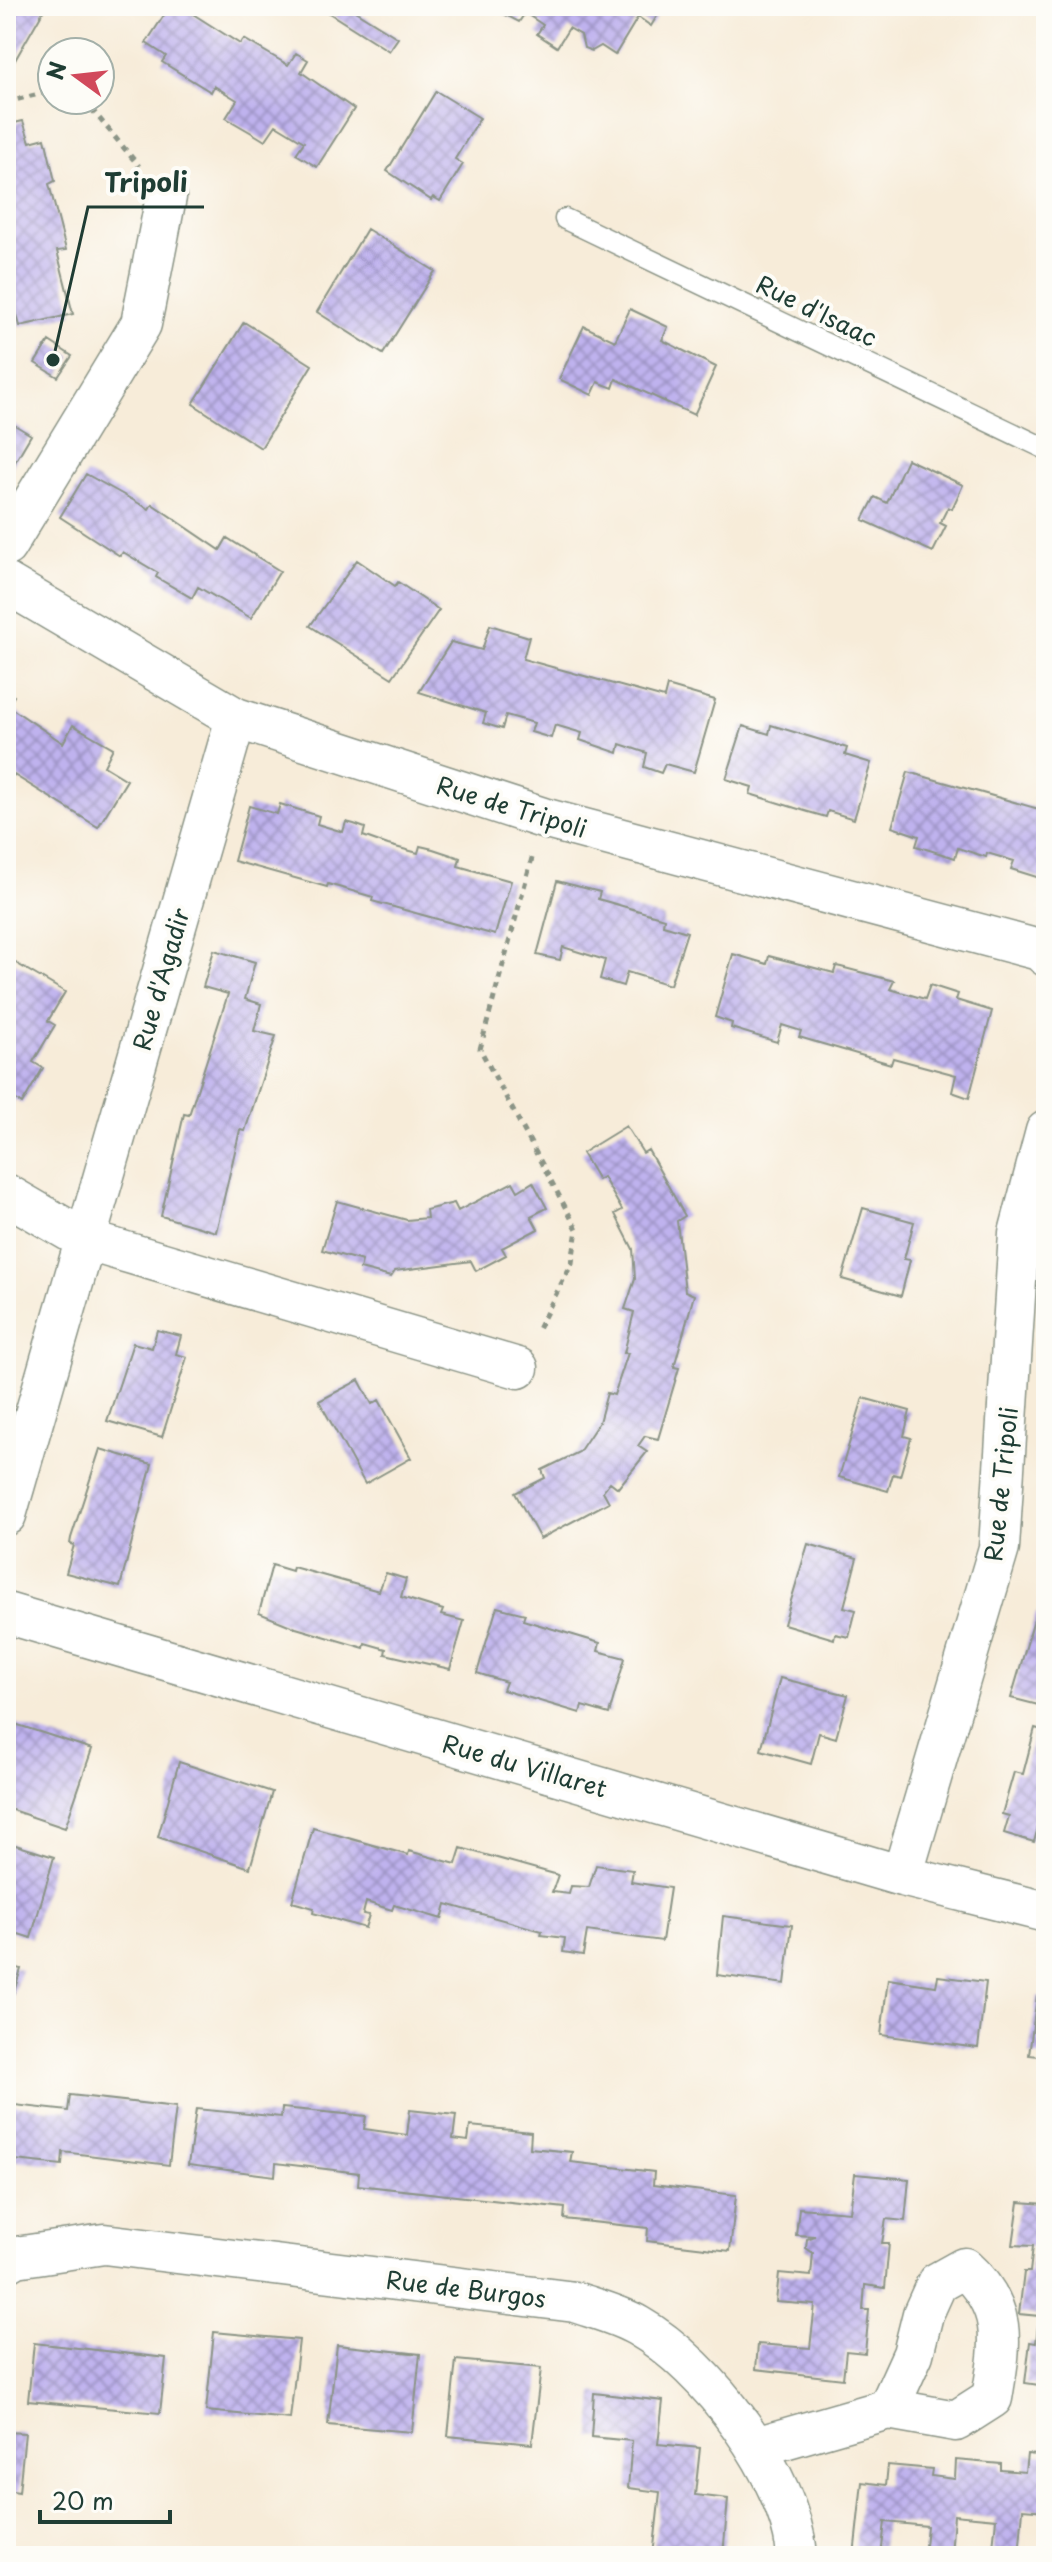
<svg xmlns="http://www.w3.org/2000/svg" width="1052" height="2562" viewBox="0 0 1052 2562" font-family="'Playpen Sans',sans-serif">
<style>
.building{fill:url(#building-cross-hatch)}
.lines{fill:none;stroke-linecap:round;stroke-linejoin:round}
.service-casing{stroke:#8b9486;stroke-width:23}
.minor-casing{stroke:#8b9486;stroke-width:43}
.path{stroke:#8b9486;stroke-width:5;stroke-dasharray:6 6;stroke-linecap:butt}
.service{stroke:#fff;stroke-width:20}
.minor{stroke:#fff;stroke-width:40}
.labels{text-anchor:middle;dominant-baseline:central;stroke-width:8;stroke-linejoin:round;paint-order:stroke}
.street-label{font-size:24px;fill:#1f3d34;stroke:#fdfcf7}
.leader{fill:none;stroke:#1f3d34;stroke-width:3}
.callout-dot{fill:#1f3d34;stroke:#fdfcf7;stroke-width:3}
.callout-label{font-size:26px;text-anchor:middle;font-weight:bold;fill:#1f3d34;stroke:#fdfcf7;stroke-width:8;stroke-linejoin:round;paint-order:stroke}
</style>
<defs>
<pattern id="building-cross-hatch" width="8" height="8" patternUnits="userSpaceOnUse" patternTransform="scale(2)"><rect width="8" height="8" fill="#bfb2ee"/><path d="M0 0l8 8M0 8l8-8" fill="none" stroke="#9b92c2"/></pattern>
</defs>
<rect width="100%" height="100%" fill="#fdfcf7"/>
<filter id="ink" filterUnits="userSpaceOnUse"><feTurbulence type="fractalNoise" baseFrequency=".0125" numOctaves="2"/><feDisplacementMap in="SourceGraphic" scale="16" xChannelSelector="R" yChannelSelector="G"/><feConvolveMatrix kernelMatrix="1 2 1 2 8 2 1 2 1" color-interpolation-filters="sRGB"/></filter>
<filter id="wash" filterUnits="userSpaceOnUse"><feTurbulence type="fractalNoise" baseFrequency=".006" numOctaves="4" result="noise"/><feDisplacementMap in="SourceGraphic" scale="32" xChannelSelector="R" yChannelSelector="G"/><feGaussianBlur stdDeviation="1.8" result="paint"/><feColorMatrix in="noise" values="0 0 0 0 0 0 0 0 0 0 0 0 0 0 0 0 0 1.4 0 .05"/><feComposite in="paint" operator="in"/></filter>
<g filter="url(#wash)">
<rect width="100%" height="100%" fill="#f7ecd9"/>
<g id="blocks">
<path class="building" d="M6,6H46L10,69L6,67Z
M170,6H198L193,14L240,44L244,39L288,65L296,53L308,60L301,72L354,109L317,167L296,154L304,142L276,125L265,141L257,136L226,118L237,100L214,86L211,92L162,62L166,56L146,43Z
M318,6H347L398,38L389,51Z
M489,6H663L651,26L638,17L615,55L601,46L592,51L584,48L581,35L569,28L557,47L537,34L543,25L525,13L519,22Z
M436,91L480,118L455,159L463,164L440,201L433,197L431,200L387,171Z
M23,121L30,142L45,138L55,181L49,184L66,250L57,251L73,314L20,326L10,289L6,290V125Z
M367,229L435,271L383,354L317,312Z
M630,309L668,327L662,340L716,367L694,415L616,379L613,388L598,382L592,395L559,379L584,326L615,341Z
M244,322L312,365L261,448L193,404Z
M49,341L72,356L58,377L35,363Z
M8,421L31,435L6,477V424Z
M907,459L963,485L952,509L948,507L940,523L946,526L933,552L863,520L875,497L887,503Z
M86,474L149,509L152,504L220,550L227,538L280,571L251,618L198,587L192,598L156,577L158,573L123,552L120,556L60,517Z
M357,560L395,586L398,582L439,610L392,678L310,626Z
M490,625L529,637L523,659L664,698L667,686L715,700L694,772L665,764L661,773L644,767L647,753L620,744L618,753L580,740L582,733L555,725L551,738L531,732L534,723L506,715L502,729L483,723L486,713L419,692L451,642L482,650Z
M6,691L14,696L8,706L63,743L73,725L113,748L104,766L127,780L98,827L6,770Z
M771,725L847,748L845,755L871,763L854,819L828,811L826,817L805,811L750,794L752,787L726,779L743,726L769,734Z
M908,772L1046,811V880L1011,869L1014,861L987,853L986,857L958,848L955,858L926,849L916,846L919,836L892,827Z
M280,804L319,816L317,824L343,832L346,822L354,824L365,828L363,836L388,845L418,853L420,846L433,849L460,858L458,866L511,881L495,935L372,901L373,897L328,884L327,887L234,861L249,806L277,814Z
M557,881L600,892L598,899L664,918L663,925L687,932L670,985L627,972L623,986L600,979L605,960L563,947L560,960L537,955Z
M214,950L255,962L245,999L261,1004L254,1031L276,1036L245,1131L240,1130L216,1232L161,1216L184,1114L189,1115L228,994L203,987Z
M733,954L767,964L769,956L834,973L836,966L841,967L894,981L890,989L925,999L930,985L958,994L956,1000L992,1011L969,1098L952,1092L956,1075L893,1058L891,1064L799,1037L801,1031L782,1025L777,1042L731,1028L732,1023L715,1017Z
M14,962L65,992L48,1021L55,1025L33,1062L43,1068L22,1104L15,1099L6,1114V976Z
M626,1126L643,1153L648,1150L685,1216L677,1221L685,1291L694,1295L674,1367L679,1368L658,1439L645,1436L638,1446L647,1452L618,1488L610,1482L603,1491L609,1502L540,1539L515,1493L545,1478L542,1470L579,1452L599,1422L607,1393L614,1395L628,1353H624L634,1312L625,1309L635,1279L633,1249L615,1214L622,1210L603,1177L598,1180L582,1153Z
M513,1182L518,1191L533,1182L547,1208L531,1216L538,1229L502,1248L506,1255L476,1271L471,1261L395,1271L391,1277L360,1269L362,1261L322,1250L337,1201L407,1220L427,1218L426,1210L454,1203L458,1211Z
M863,1208L914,1222L904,1259L910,1260L901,1296L842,1279Z
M157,1330L181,1336L176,1354L187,1357L162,1437L107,1421L133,1343L152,1348Z
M359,1380L372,1404L379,1400L411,1458L365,1484L319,1401Z
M863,1398L910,1411L904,1436L911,1438L900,1476L893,1474L888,1491L839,1477Z
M100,1449L152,1464L120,1587L66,1573L74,1545L70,1544L71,1538Z
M808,1544L857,1558L844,1607L856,1610L849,1637L835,1634L834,1639L784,1624Z
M272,1565L292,1571L293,1567L379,1591L386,1573L406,1579L401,1597L443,1610L441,1615L464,1621L450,1669L385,1654L386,1649L365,1643L364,1648L296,1628L259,1613Z
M497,1607L525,1614L523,1620L600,1643L598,1651L625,1658L609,1714L582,1706L580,1713L503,1690L506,1682L477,1673Z
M1036,1613L1046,1616V1707L1011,1698Z
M780,1678L848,1695L836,1738L819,1733L811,1764L761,1750Z
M15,1724L92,1749L65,1828L6,1808V1754Z
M1035,1728L1046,1731V1826L1039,1824L1034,1842L1004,1833L1009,1816L1002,1814L1014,1772L1023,1774Z
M179,1762L272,1792L250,1868L158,1837Z
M313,1828L408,1855L409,1851L456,1864L461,1848L558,1875L552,1892L569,1894L571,1886L589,1887L596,1865L633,1870L631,1882L670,1888L662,1941L587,1931L583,1955L563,1952L565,1938L541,1935L542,1931L446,1904L442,1919L394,1905L392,1910L366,1902L363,1914L369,1915L365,1928L313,1913L314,1908L292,1902Z
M6,1842L54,1857L31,1938L6,1930Z
M723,1916L792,1925L785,1984L717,1975Z
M6,1965L21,1969L7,2014H6Z
M938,1976L986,1982L978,2048L881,2035L888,1979L936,1986Z
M1037,1996L1046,1997V2057L1029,2055Z
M70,2095L176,2107L169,2165L63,2152L62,2165L6,2159V2104L68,2111Z
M282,2108L366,2116L364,2129L407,2135L410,2110L456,2115L453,2139L468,2141L470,2126L531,2132L530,2148L572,2152L570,2162L654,2172L653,2185L736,2195L730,2251L647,2241L648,2228L564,2219L565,2208L358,2185L359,2173L276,2163L275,2176L188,2165L196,2109L281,2117Z
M855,2174L909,2179L905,2221L886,2219L882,2243H889L885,2288L865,2285L863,2310H869L865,2353L846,2351L843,2379L756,2369L758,2344L810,2348L815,2305L776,2302L779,2273L811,2276L813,2253L806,2248L807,2239L815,2236L796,2235L799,2208L850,2212Z
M1019,2202L1046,2204V2386L1025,2383L1030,2342L1036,2343L1039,2316L1019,2314L1024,2272H1030L1033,2246L1013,2245Z
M214,2332L299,2340L290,2419L206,2411Z
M34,2343L166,2358L160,2413L28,2401Z
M337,2345L420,2354L412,2432L328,2425Z
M456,2360L541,2368L532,2444L448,2436Z
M594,2393L663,2401L658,2444L700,2448L695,2495L728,2499L723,2556H653L660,2492L628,2488L632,2441L591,2437Z
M6,2432L25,2433L19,2492L6,2490Z
M1027,2454L1046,2456V2511L1023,2509L1019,2556H992L996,2519L954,2515L951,2556H924L927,2526L885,2522L881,2556H854L862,2482L886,2485L888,2465L932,2469L931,2476L955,2479L956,2460L1001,2464V2470L1025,2472Z"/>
</g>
</g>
<g filter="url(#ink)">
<use href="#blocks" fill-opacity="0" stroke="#8b9486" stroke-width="2"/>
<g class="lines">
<g class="service-casing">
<path id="service" d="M565,219L1046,449"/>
</g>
<g class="minor-casing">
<path id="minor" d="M6,546L141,324L166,197
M6,583L236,718L543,818L1039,950L1046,956
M6,1194L85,1240L518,1368
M6,1515L236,718
M6,1613L902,1876L1046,1912
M902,1876L999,1548L1019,1233L1046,1131
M6,2263L16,2257L104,2244L575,2302C595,2309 619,2315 638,2326C707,2365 791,2476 797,2556
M756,2447L888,2409L956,2421L992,2398C1001,2344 1009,2308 964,2268L937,2283L923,2314L913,2354L888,2409"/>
</g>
<path class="path" d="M84,100L139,166
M6,102L52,91
M532,858L480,1049L577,1229L572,1263L537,1331"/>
<use href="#service" class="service"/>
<use href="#minor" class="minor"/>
</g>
</g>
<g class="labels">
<g class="street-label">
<text transform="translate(817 310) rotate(26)">Rue d'Isaac</text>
<text transform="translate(512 806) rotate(17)">Rue de Tripoli</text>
<text transform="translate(160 979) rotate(-74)">Rue d'Agadir</text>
<text transform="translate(1000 1484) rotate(-84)">Rue de Tripoli</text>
<text transform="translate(525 1765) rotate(16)">Rue du Villaret</text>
<text transform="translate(466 2288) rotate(7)">Rue de Burgos</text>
</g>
</g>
<path class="leader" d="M53 360L88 207H204"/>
<circle class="callout-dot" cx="53" cy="360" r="8"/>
<g class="callout-label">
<text x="146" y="192">Tripoli</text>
</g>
<rect width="1052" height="2562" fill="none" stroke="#fdfcf7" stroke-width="32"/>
<g transform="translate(76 76) rotate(285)"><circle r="38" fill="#fdfcf7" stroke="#a4b0a9" stroke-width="2"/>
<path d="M0-6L14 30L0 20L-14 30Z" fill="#d1495b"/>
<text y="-12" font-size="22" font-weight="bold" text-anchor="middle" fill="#1f3d34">N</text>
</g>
<path d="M40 2510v12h130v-12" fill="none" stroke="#1f3d34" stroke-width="4"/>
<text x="52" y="2510" font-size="24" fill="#1f3d34" stroke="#fdfcf7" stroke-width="6" paint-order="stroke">20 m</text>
</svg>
